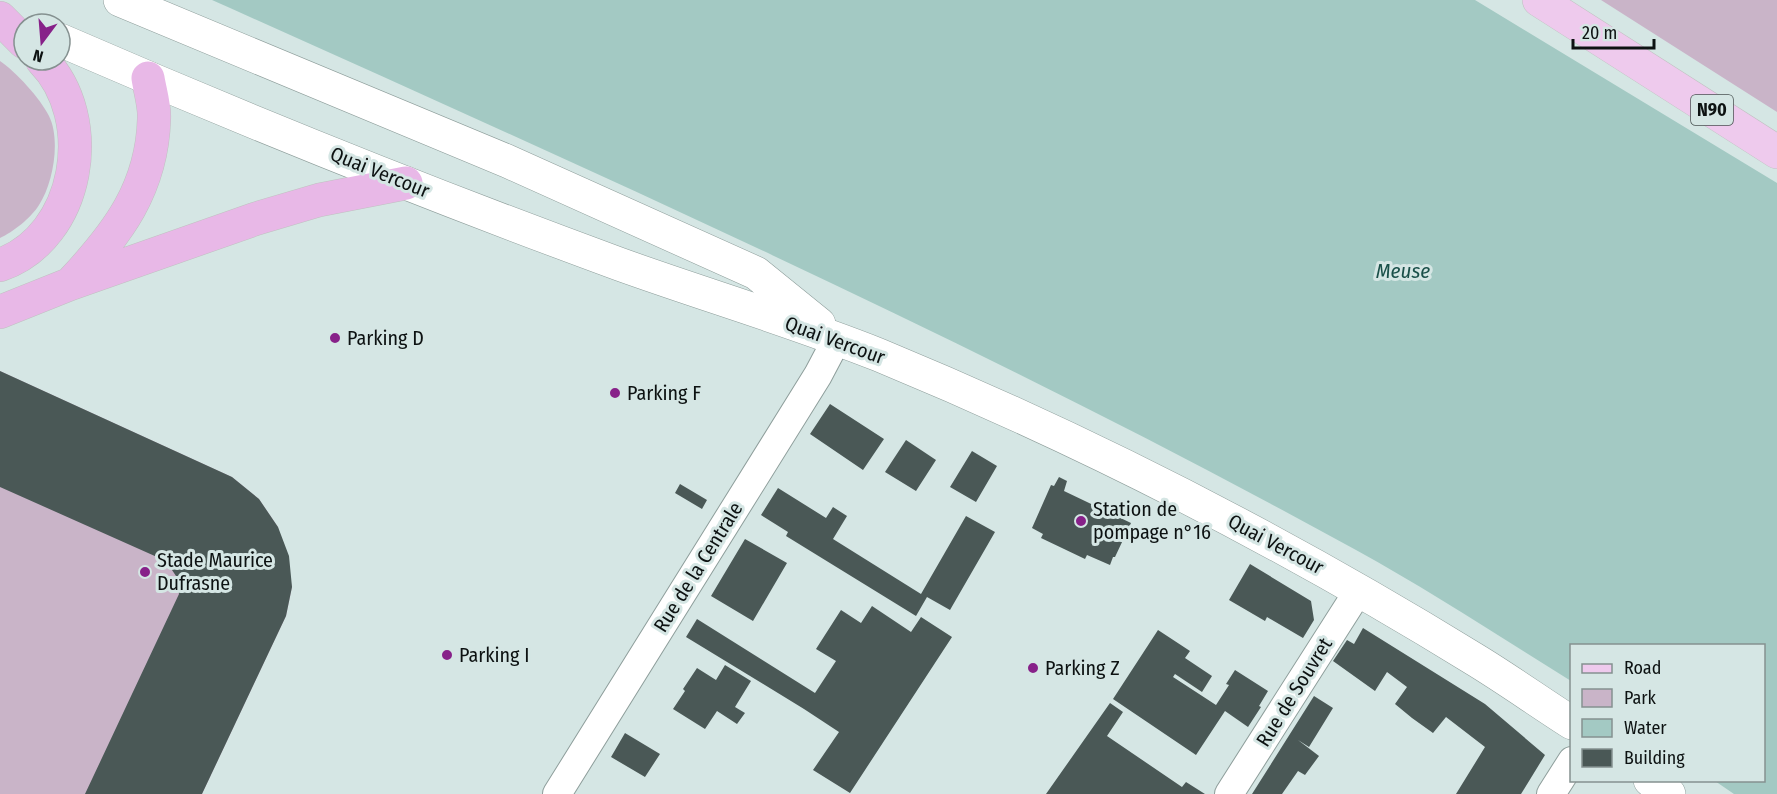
<svg xmlns="http://www.w3.org/2000/svg" width="1777" height="794" viewBox="0 0 1777 794" font-family="'Fira Sans Condensed',sans-serif">
<style>
.green{fill:#c9b4c8}
.water{fill:#a3c9c3}
.building{fill:#4a5856}
.lines{fill:none;stroke-linecap:round;stroke-linejoin:round}
.minor-casing{stroke:#8e9e9b;stroke-width:30}
.secondary-casing{stroke:#8e9e9b;stroke-width:34}
.primary-casing{stroke:#c0c1c1;stroke-width:34}
.trunk-casing{stroke:#c0c1c1;stroke-width:34}
.minor{stroke:#fff;stroke-width:28}
.secondary{stroke:#fff;stroke-width:33}
.primary{stroke:#eecaed;stroke-width:33}
.trunk{stroke:#e8b8e7;stroke-width:33}
.poi-dot{fill:#872189;stroke:#d5e6e4;stroke-width:2}
.labels{text-anchor:middle;dominant-baseline:central;stroke-width:6;stroke-linejoin:round;paint-order:stroke}
.shield{fill:#d5e6e4;stroke:#495251;stroke-width:1.5}
.shield-label{font-size:18px;font-weight:bold;fill:#0d1212}
.street-label{font-size:20px;fill:#0d1212;stroke:#d5e6e4}
.poi-label{font-size:20px;fill:#0d1212;stroke:#d5e6e4;text-anchor:start}
.water-label{font-size:21px;font-style:italic;fill:#1a5049;stroke:#d5e6e4}
</style>
<rect width="100%" height="100%" fill="#d5e6e4"/>
<path class="green" d="M1601,0H1777V112Z
M0,61C16,72 40,98 49,116C61,140 53,184 39,205C31,218 13,232 0,238Z
M0,371L232,477L259,499L278,527L292,587L286,616L202,794H0Z"/>
<path class="water" d="M212,0H1475L1777,183V794H1734L1715,781L1764,780V646H1572L1571,681C1500,637 1429,590 1356,550C985,346 598,173 212,0Z"/>
<path class="building" d="M0,371L232,477L259,499L278,527L289,556L292,587L286,616L202,794H85L179,594L176,576L166,561L0,487Z
M830,404L884,439L863,470L810,434Z
M906,440L936,460L916,491L885,472Z
M972,451L997,466L976,502L950,487Z
M1059,477L1067,481L1064,491L1131,523L1115,557H1113L1110,565L1087,555L1085,559L1041,538L1043,534L1032,528L1051,485L1054,486Z
M680,484L707,500L702,509L675,493Z
M778,488L826,518L833,507L847,516L833,539L921,594L966,516L995,532L950,610L927,597L916,616L786,536L788,532L761,515Z
M745,539L787,563L753,621L711,596Z
M1250,564L1311,601L1314,620L1303,638L1267,617L1265,621L1229,600Z
M872,606L911,632L921,617L952,637L850,793L813,770L839,732L804,709L686,637L697,619L815,693L836,661L816,649L841,610L861,623Z
M1363,628L1485,704L1545,755L1521,794H1456L1485,747L1446,717L1433,733L1412,718L1395,704L1407,687L1387,672L1375,691L1333,661L1347,640L1354,644Z
M1158,630L1190,651L1185,658L1212,676L1202,692L1175,674L1173,677L1216,705L1229,685L1226,684L1235,670L1268,691L1259,706L1261,707L1248,727L1225,711L1196,755L1113,699Z
M725,665L751,681L735,707L745,713L737,724L717,711L705,729L673,709L685,691L683,689L697,668L716,680Z
M1314,696L1333,708L1309,747L1298,740L1319,756L1305,775L1298,771L1282,794H1252Z
M1110,703L1123,712L1107,736L1182,787L1186,782L1205,794H1046Z
M625,733L660,754L645,777L611,757Z"/>
<g class="lines">
<g class="minor-casing">
<path id="minor" d="M557,794L818,375L837,339
M1229,794L1359,590
M1551,794L1572,761"/>
</g>
<g class="secondary-casing">
<path id="secondary" d="M120,0L507,161L756,273L819,324
M60,40C244,120 431,195 619,264C705,295 794,321 879,355C1085,440 1284,542 1474,659C1507,679 1539,702 1572,723
M1650,780L1669,794"/>
</g>
<g class="primary-casing">
<path id="primary" d="M1539,0L1777,152"/>
</g>
<g class="trunk-casing">
<path id="trunk" d="M0,18L24,42
M0,265C80,237 99,118 42,60
M73,281C118,233 152,188 154,119C155,106 150,91 148,78
M0,312L70,284L255,219L319,200L406,183"/>
</g>
<use href="#minor" class="minor"/>
<use href="#secondary" class="secondary"/>
<use href="#primary" class="primary"/>
<use href="#trunk" class="trunk"/>
</g>
<g class="poi-dot">
<circle cx="335" cy="338" r="6"/>
<circle cx="615" cy="393" r="6"/>
<circle cx="1081" cy="521" r="6"/>
<circle cx="145" cy="572" r="6"/>
<circle cx="447" cy="655" r="6"/>
<circle cx="1033" cy="668" r="6"/>
</g>
<g class="labels">
<rect class="shield" x="1691" y="95" width="42" height="30" rx="4.5"/>
<g class="shield-label">
<text x="1712" y="110">N90</text>
</g>
<g class="street-label">
<text transform="translate(380 172) rotate(22)">Quai Vercour</text>
<text transform="translate(835 340) rotate(20)">Quai Vercour</text>
<text transform="translate(1276 544) rotate(28)">Quai Vercour</text>
<text transform="translate(698 567) rotate(-58)">Rue de la Centrale</text>
<text transform="translate(1294 692) rotate(-58)">Rue de Souvret</text>
</g>
<g class="poi-label">
<text x="347" y="338">Parking D</text>
<text x="627" y="393">Parking F</text>
<text x="1093" y="509">Station de<tspan x="1093" dy="23">pompage n°16</tspan></text>
<text x="157" y="560">Stade Maurice<tspan x="157" dy="23">Dufrasne</tspan></text>
<text x="459" y="655">Parking I</text>
<text x="1045" y="668">Parking Z</text>
</g>
<g class="water-label">
<text x="1403" y="271">Meuse</text>
</g>
</g>
<rect x="1570" y="644" width="195" height="138" fill="#d5e6e4" stroke="#859190" stroke-width="1.5"/>
<rect x="1582" y="664" width="30" height="9" fill="#eecaed" stroke="#859190" stroke-width="1.5"/>
<text x="1624" y="674" font-size="18" fill="#0d1212">Road</text>
<rect x="1582" y="689" width="30" height="18" fill="#c9b4c8" stroke="#859190" stroke-width="1.5"/>
<text x="1624" y="704" font-size="18" fill="#0d1212">Park</text>
<rect x="1582" y="719" width="30" height="18" fill="#a3c9c3" stroke="#859190" stroke-width="1.5"/>
<text x="1624" y="734" font-size="18" fill="#0d1212">Water</text>
<rect x="1582" y="749" width="30" height="18" fill="#4a5856" stroke="#859190" stroke-width="1.5"/>
<text x="1624" y="764" font-size="18" fill="#0d1212">Building</text>
<g transform="translate(42 42) rotate(196)"><circle r="28" fill="#d5e6e4" stroke="#859190" stroke-width="1.5"/>
<path d="M0-4.5L10 22L0 15L-10 22Z" fill="#872189"/>
<text y="-9" font-size="16" font-weight="bold" text-anchor="middle" fill="#0d1212">N</text>
</g>
<path d="M1573 39v9h81v-9" fill="none" stroke="#0d1212" stroke-width="3"/>
<text x="1582" y="39" font-size="18" fill="#0d1212" stroke="#d5e6e4" stroke-width="4.5" paint-order="stroke">20 m</text>
</svg>
